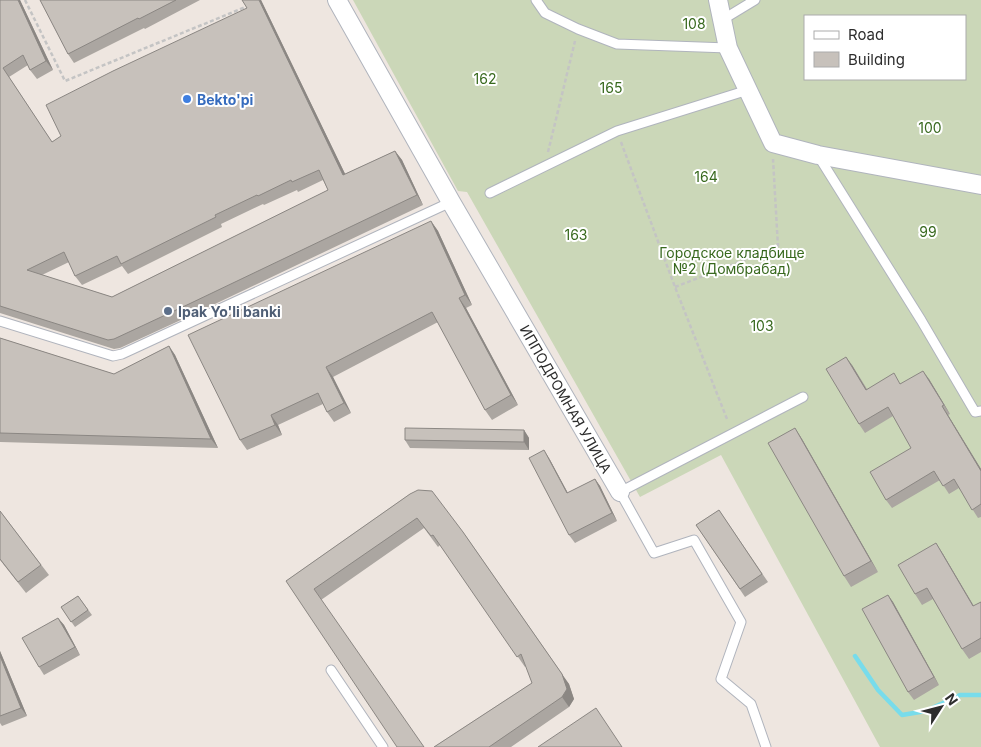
<svg xmlns="http://www.w3.org/2000/svg" width="981" height="747" viewBox="0 0 981 747" font-family="Inter,sans-serif">
<style>
.cemetery{fill:#cbd7b8;fill-rule:evenodd}
.lines{fill:none;stroke-linecap:round;stroke-linejoin:round}
.stream{stroke:#78dceb;stroke-width:4.5}
.lane-casing{stroke:#b0b4bd;stroke-width:11}
.street-casing{stroke:#b0b4bd;stroke-width:20}
.path{stroke:#c4c4c4;stroke-width:2.5;stroke-dasharray:4 2.5;stroke-linecap:butt}
.lane{stroke:#fff;stroke-width:9}
.street{stroke:#fff;stroke-width:18}
.wall{fill:#aba6a1;fill-rule:evenodd}
.shaded-wall{fill:#8b8783}
.building{fill:#c7c1bb;stroke:#8b8783;fill-rule:evenodd}
.shop-dot{fill:#3f7fe0;stroke:#fff;stroke-width:2}
.service-dot{fill:#5c6f8a;stroke:#fff;stroke-width:2}
.labels{text-anchor:middle;dominant-baseline:central;stroke-width:4;stroke-linejoin:round;paint-order:stroke}
.park-label{font-size:14px;fill:#38691e;stroke:#fff}
.shop-label{font-size:14px;font-weight:bold;fill:#366cbe;stroke:#fff;text-anchor:start}
.service-label{font-size:14px;font-weight:bold;fill:#4e5e75;stroke:#fff;text-anchor:start}
.street-label{font-size:14px;fill:#2d2d2d;stroke:#fff}
</style>
<rect width="100%" height="100%" fill="#eee6e0"/>
<path class="cemetery" d="M353,0H981V747H880L721,455L640,497L467,192L458,191ZM805,16H965V79H805Z"/>
<g class="lines">
<path class="stream" d="M855,656L878,690L902,715L926,711L960,695H981"/>
<g class="lane-casing">
<path id="lane" d="M536,0L545,13L578,29L617,44L728,48
M722,20L755,0
M819,157L921,320L975,412L981,411
M490,193L617,131L748,90
M0,321L113,356L122,354L451,202
M331,670L383,747
M766,747L751,704L721,679L741,622L694,540L654,553L620,492L803,397"/>
</g>
<g class="street-casing">
<path id="street" d="M337,0L451,202L620,492
M718,0L728,48L773,143L818,155L981,185"/>
</g>
<path class="path" d="M25,0L65,81L248,6
M621,142L675,287L727,419
M548,152L575,41
M675,287L778,247L773,159"/>
<use href="#lane" class="lane"/>
<use href="#street" class="street"/>
</g>
<path class="wall" d="M0,0H20L53,70L37,79L30,70L28,65L9,77L52,142L61,136L247,8L242,0H261L345,174L395,151L402,160L423,205L196,313L120,348L114,349L0,313ZM323,180L328,190L112,297L42,275L69,262L75,276L82,285L122,266L128,274L222,227L221,224L263,204L264,205L297,190L298,192Z
M40,0H200L145,29L144,28L74,63L68,54Z
M431,221L438,231L472,305L466,308L518,405L492,420L485,410L438,322L333,377L351,413L334,422L327,412L323,404L278,425L282,435L247,450L240,440Z
M0,338L114,374L169,346L175,355L218,448L0,442Z
M852,365L867,389L929,379L950,414L948,415L981,469V517L978,518L959,488L949,494L940,480L892,508L886,500L911,448L893,416L865,433L859,424Z
M795,428L802,439L878,572L851,587L844,576Z
M524,430L529,438V450L410,448L405,440Z
M549,458L568,493L595,479L600,486L617,521L575,543L569,535Z
M410,494L569,684L574,699L569,707L511,747H434L532,683L526,666L525,667L440,545L438,547L424,528L321,600L286,581Z
M719,510L768,582L745,597L696,525Z
M0,511L49,575L26,593L0,560Z
M936,543L943,554L974,606L981,602V652L969,659L962,649L933,599L922,605L915,594Z
M888,595L893,602L939,685L914,700L908,692Z
M78,596L92,615L75,627L61,607Z
M58,618L64,625L80,655L44,675L39,667Z
M0,651L27,716L2,726L0,723Z"/>
<path class="shaded-wall" d="M18,0H20L53,70L46,61Z
M259,0H261L350,184L343,175Z
M395,151L402,160L423,205L417,195Z
M431,221L438,231L472,305L465,295Z
M459,298L466,308L518,405L511,395Z
M169,346L175,355L218,448L211,439Z
M846,357L852,365L872,399L866,390Z
M326,367L333,377L351,413L344,403Z
M923,371L929,379L950,414L944,405Z
M942,406L948,415L981,469V471Z
M271,415L278,425L282,435L275,425Z
M795,428L802,439L878,572L871,561Z
M524,430L529,438V450L524,442Z
M544,450L549,458L572,501L567,493Z
M595,479L600,486L617,521L612,513Z
M463,532L569,684L574,699L569,707L562,697Z
M936,543L943,554L980,617L973,606Z
M888,595L893,602L939,685L934,677Z
M58,618L64,625L80,655L75,647Z
M0,651L27,716L21,708L0,656Z"/>
<path class="building" d="M0,0H18L46,61L30,70L23,55L3,68L52,142L61,136L46,105L113,71L247,8L242,0H259L343,175L395,151L417,195L189,304L114,339L108,340L0,306ZM319,170L328,190L112,297L27,270L64,252L75,276L117,256L121,264L216,217L215,215L257,195L258,196L291,180L292,182Z
M40,0H176L139,19L138,18L68,54Z
M431,221L465,295L459,298L511,395L485,410L432,312L326,367L344,403L327,412L318,393L271,415L275,425L240,440L188,335Z
M0,338L114,374L169,346L211,439L0,433Z
M846,357L866,390L894,373L900,384L923,371L944,405L942,406L981,471V504L972,510L954,479L943,486L934,471L886,500L870,472L911,448L888,407L859,424L826,369Z
M405,428L524,430V442L405,440Z
M795,428L871,561L844,576L768,443Z
M544,450L567,493L595,479L612,513L569,535L529,458Z
M418,490L432,491L463,532L562,674L567,689L562,697L489,747H434L532,683L521,654L517,657L433,535L431,536L417,518L314,589L424,747H397L286,581L410,494Z
M719,510L762,574L740,589L696,525Z
M0,511L41,565L18,582L0,559Z
M936,543L973,606L981,602V638L962,649L927,588L915,594L898,565Z
M888,595L934,677L908,692L862,609Z
M78,596L88,610L71,622L61,607Z
M58,618L75,647L39,667L22,638Z
M0,656L21,708L0,716Z
M596,708L622,747H538Z"/>
<circle class="shop-dot" cx="187" cy="99" r="5"/>
<circle class="service-dot" cx="168" cy="311" r="5"/>
<g class="labels">
<g class="park-label">
<text x="694" y="23">108</text>
<text x="485" y="78">162</text>
<text x="611" y="87">165</text>
<text x="930" y="127">100</text>
<text x="706" y="176">164</text>
<text x="928" y="231">99</text>
<text x="576" y="234">163</text>
<text x="732" y="252">Городское кладбище<tspan x="732" dy="16">№2 (Домбрабад)</tspan></text>
<text x="762" y="325">103</text>
</g>
<g class="shop-label">
<text x="197" y="99">Bekto'pi</text>
</g>
<g class="service-label">
<text x="178" y="311">Ipak Yo'li banki</text>
</g>
<g class="street-label">
<text transform="translate(566 399) rotate(60)">ИППОДРОМНАЯ УЛИЦА</text>
</g>
</g>
<rect x="804" y="15" width="162" height="65" fill="#ffffff" stroke="#ababab"/>
<rect x="814" y="31" width="25" height="8" fill="#ffffff" stroke="#ababab"/>
<text x="848" y="40" font-size="15" fill="#2d2d2d">Road</text>
<rect x="814" y="52" width="25" height="15" fill="#c7c1bb" stroke="#ababab"/>
<text x="848" y="65" font-size="15" fill="#2d2d2d">Building</text>
<g transform="translate(941 707) rotate(54)" stroke="#ffffff" stroke-width="4" paint-order="stroke">
<path d="M0-4L9 19L0 12L-9 19Z" fill="#2d2d2d"/>
<text y="-8" font-size="14" font-weight="bold" text-anchor="middle" fill="#2d2d2d">N</text>
</g>
</svg>
